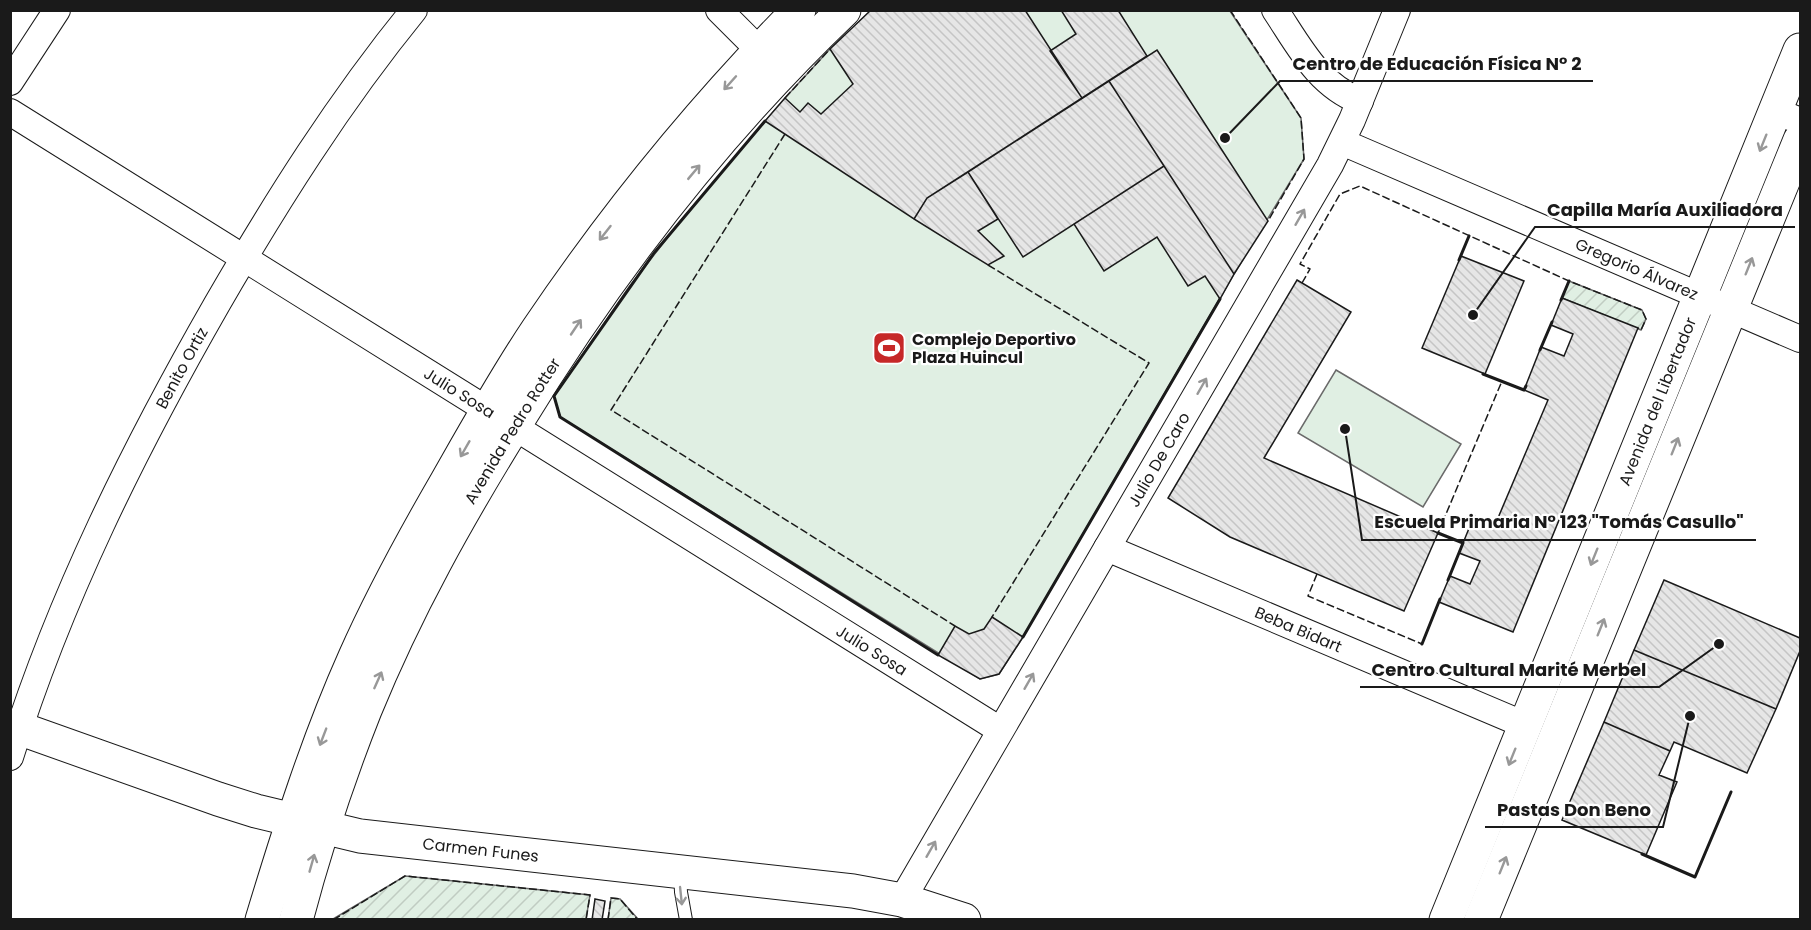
<svg xmlns="http://www.w3.org/2000/svg" width="1811" height="930" viewBox="0 0 1811 930" font-family="Poppins,sans-serif">
<style>
.park{fill:#e0efe3;stroke:#6a6a6a;stroke-width:1.5}
.garden{fill:url(#garden-furrows);stroke:#6a6a6a;stroke-width:1.5}
.building{fill:url(#building-back-hatch);stroke:#1a1a1a;stroke-width:1.5}
.lines{fill:none;stroke-linecap:round;stroke-linejoin:round}
.lane-casing{stroke:#1a1a1a;stroke-width:14}
.street-casing{stroke:#1a1a1a;stroke-width:28}
.secondary-casing{stroke:#1a1a1a;stroke-width:35}
.lane{stroke:#fff;stroke-width:12}
.street{stroke:#fff;stroke-width:26}
.secondary{stroke:#fff;stroke-width:33}
.fence{stroke:#1a1a1a;stroke-width:1.5;stroke-dasharray:8 3;stroke-linecap:butt}
.wall{stroke:#1a1a1a;stroke-width:3}
.oneway{stroke:#989898}
.labels{text-anchor:middle;dominant-baseline:central;stroke-width:4.5;stroke-linejoin:round;paint-order:stroke}
.street-label{font-size:16px;fill:#1a1a1a;stroke:#fff}
.poi-label{font-size:16px;font-weight:bold;fill:#1a1a1a;stroke:#fff;text-anchor:start}
.leader{fill:none;stroke:#1a1a1a;stroke-width:2}
.callout-dot{fill:#1a1a1a;stroke:#fff;stroke-width:2}
.callout-label{font-size:18px;text-anchor:middle;font-weight:bold;fill:#1a1a1a;stroke:#fff;stroke-width:4.5;stroke-linejoin:round;paint-order:stroke}
</style>
<defs>
<pattern id="garden-furrows" width="10" height="10" patternUnits="userSpaceOnUse" patternTransform="scale(1.5)"><rect width="10" height="10" fill="#e0efe3"/><path d="M-1 1l2-2M0 10L10 0M9 11l2-2" fill="none" stroke="#c0ccc2"/></pattern>
<pattern id="building-back-hatch" width="6" height="6" patternUnits="userSpaceOnUse" patternTransform="scale(1.5)"><rect width="6" height="6" fill="#e6e6e6"/><path d="M-1 5l2 2M0 0l6 6M5-1l2 2" fill="none" stroke="#c5c5c5"/></pattern>
</defs>
<rect width="100%" height="100%" fill="#fff"/>
<path class="park" d="M871,11H1230L1301,118L1304,159L1234,274L1023,637L999,674L980,679L560,417L554,396L629,287L682,219L785,98L830,49Z
M1336,370L1461,444L1423,507L1298,433Z"/>
<path class="garden" d="M1569,281L1642,310L1646,319L1641,330L1562,298Z
M405,876L590,895L586,919H333Z
M611,898L620,899L638,919H608Z"/>
<path class="building" d="M871,10H1025L1082,98L927,198L914,219L765,121L785,98L800,112L808,103L821,114L853,84L830,49Z
M1061,10H1118L1147,56L1082,98L1050,51L1076,34Z
M1157,50L1268,221L1234,274L1109,81Z
M1109,81L1164,166L1023,257L968,172Z
M1164,166L1234,274L1220,299L1205,276L1188,286L1157,237L1104,271L1074,224Z
M968,172L998,219L978,231L1004,256L988,265L914,219L927,198Z
M1461,256L1524,281L1485,374L1422,348Z
M1297,280L1351,312L1264,458L1438,533L1404,611L1230,537L1168,498Z
M1562,298L1638,328L1513,632L1439,602L1450,576L1470,584L1480,561L1459,553L1474,516L1495,525L1548,400L1524,390L1541,347L1564,356L1573,334L1551,325Z
M1664,580L1800,638V651L1776,709L1634,650Z
M992,617L1023,637L999,674L980,679L938,655L955,626L969,634L984,629Z
M1634,650L1776,709L1747,773L1674,742L1670,751L1604,722Z
M1604,722L1670,751L1659,775L1677,782L1646,855L1562,820Z
M595,899L605,901L602,920H592Z"/>
<g class="lines">
<g class="lane-casing">
<path id="lane" d="M680,873L681,892L686,920"/>
</g>
<g class="street-casing">
<g id="street">
<path d="M719,10L772,63"/>
<path d="M1275,10C1299,46 1318,85 1360,101"/>
<path d="M10,82L57,10"/>
<path d="M1776,111L1800,121"/>
<path id="s1" d="M10,112L1000,730"/>
<path id="s2" d="M1342,142L1800,339"/>
<path id="s3" d="M1107,548L1525,725"/>
<path id="s4" d="M10,757C60,597 134,449 217,304C276,202 339,102 414,10"/>
<path id="s5" d="M902,900L1330,165L1352,120L1397,10"/>
</g>
</g>
<g class="secondary-casing">
<g id="secondary">
<path id="s6" d="M10,725L218,799L256,811L360,836L853,891L902,900L964,920"/>
<path d="M262,920C289,831 317,742 355,657C382,596 414,538 447,481C476,430 505,378 538,329C615,215 702,108 799,10"/>
<path id="s7" d="M296,920C315,848 338,778 365,710C406,609 459,515 516,423C608,272 716,132 844,10"/>
<path id="s8" d="M1446,920L1800,50"/>
<path d="M1481,920L1800,140"/>
</g>
</g>
<use href="#lane" class="lane"/>
<use href="#street" class="street"/>
<use href="#secondary" class="secondary"/>
<path class="fence" d="M1230,10L1301,118L1304,159L1268,221
M785,98L830,49
M785,134L611,410L955,626
M988,265L1149,363L992,617
M1302,283L1310,269L1300,264L1340,194L1360,186L1569,281L1642,310L1646,319L1641,330L1638,328
M1438,533L1502,381
M1317,574L1308,596L1422,644
M333,920L405,876L590,895L586,920
M608,920L611,898L620,899L638,920"/>
<path class="wall" d="M765,121L654,253L554,396L560,417L938,655
M1459,260L1469,236
M1561,300L1569,281
M1540,350L1552,322
M1483,374L1524,390L1526,386
M1438,533L1463,543L1448,580
M1023,637L1220,299
M1422,644L1440,599
M1642,854L1695,877L1731,792"/>
</g>
<defs><path id="oneway-shaft" d="M-6 0H5M1.5-3L5.5 0L1.5 3" fill="none" stroke-width="1.6" stroke-linecap="round" stroke-linejoin="round" transform="scale(1.5)"/></defs>
<g class="oneway">
<use href="#oneway-shaft" transform="translate(730 83) rotate(132)"/>
<use href="#oneway-shaft" transform="translate(1763 143) rotate(112)"/>
<use href="#oneway-shaft" transform="translate(694 172) rotate(-50)"/>
<use href="#oneway-shaft" transform="translate(1300 217) rotate(-60)"/>
<use href="#oneway-shaft" transform="translate(605 233) rotate(128)"/>
<use href="#oneway-shaft" transform="translate(1749 266) rotate(-68)"/>
<use href="#oneway-shaft" transform="translate(576 327) rotate(-56)"/>
<use href="#oneway-shaft" transform="translate(1202 386) rotate(-60)"/>
<use href="#oneway-shaft" transform="translate(1675 446) rotate(-68)"/>
<use href="#oneway-shaft" transform="translate(465 449) rotate(120)"/>
<use href="#oneway-shaft" transform="translate(1594 557) rotate(112)"/>
<use href="#oneway-shaft" transform="translate(1601 627) rotate(-68)"/>
<use href="#oneway-shaft" transform="translate(378 680) rotate(-66)"/>
<use href="#oneway-shaft" transform="translate(1029 681) rotate(-60)"/>
<use href="#oneway-shaft" transform="translate(323 737) rotate(111)"/>
<use href="#oneway-shaft" transform="translate(1512 757) rotate(112)"/>
<use href="#oneway-shaft" transform="translate(931 849) rotate(-60)"/>
<use href="#oneway-shaft" transform="translate(312 863) rotate(-74)"/>
<use href="#oneway-shaft" transform="translate(1503 865) rotate(-68)"/>
<use href="#oneway-shaft" transform="translate(681 896) rotate(84)"/>
</g>
<defs>
<g id="stadium-square" transform="scale(1.725)"><rect x="-9" y="-9" width="18" height="18" rx="4" fill="#c62828" stroke="#fff"/><path d="M0-5a6.5 5 0 1 0 0 10a6.5 5 0 1 0 0-10ZM-3.5-1.8h7v3.6h-7Z" fill="#fff"/></g>
</defs>
<g fill-rule="evenodd">
<use href="#stadium-square" x="889" y="348"/>
</g>
<g class="labels">
<g class="street-label">
<text stroke="none"><textPath href="#s2" startOffset="321">Gregorio Álvarez</textPath></text>
<text stroke="none"><textPath href="#s4" startOffset="426">Benito Ortiz</textPath></text>
<text stroke="none"><textPath href="#s1" startOffset="530">Julio Sosa</textPath></text>
<text stroke="none"><textPath href="#s8" startOffset="560">Avenida del Libertador</textPath></text>
<text stroke="none"><textPath href="#s7" startOffset="537">Avenida Pedro Rotter</textPath></text>
<text stroke="none"><textPath href="#s5" startOffset="510">Julio De Caro</textPath></text>
<text stroke="none"><textPath href="#s3" startOffset="208">Beba Bidart</textPath></text>
<text stroke="none"><textPath href="#s1" startOffset="1016">Julio Sosa</textPath></text>
<text stroke="none"><textPath href="#s6" startOffset="489">Carmen Funes</textPath></text>
</g>
<g class="poi-label">
<text x="912" y="339">Complejo Deportivo<tspan x="912" dy="18">Plaza Huincul</tspan></text>
</g>
</g>
<path class="leader" d="M1225 138L1280 81H1593M1473 315L1535 227H1795M1345 429L1362 540H1756M1719 644L1659 687H1360M1690 716L1663 827H1485"/>
<g class="callout-dot">
<circle cx="1225" cy="138" r="6"/>
<circle cx="1473" cy="315" r="6"/>
<circle cx="1345" cy="429" r="6"/>
<circle cx="1719" cy="644" r="6"/>
<circle cx="1690" cy="716" r="6"/>
</g>
<g class="callout-label">
<text x="1437" y="70">Centro de Educación Física N° 2</text>
<text x="1665" y="216">Capilla María Auxiliadora</text>
<text x="1559" y="528">Escuela Primaria N° 123 "Tomás Casullo"</text>
<text x="1509" y="676">Centro Cultural Marité Merbel</text>
<text x="1574" y="816">Pastas Don Beno</text>
</g>
<rect width="1811" height="930" fill="none" stroke="#1a1a1a" stroke-width="24"/>
</svg>
